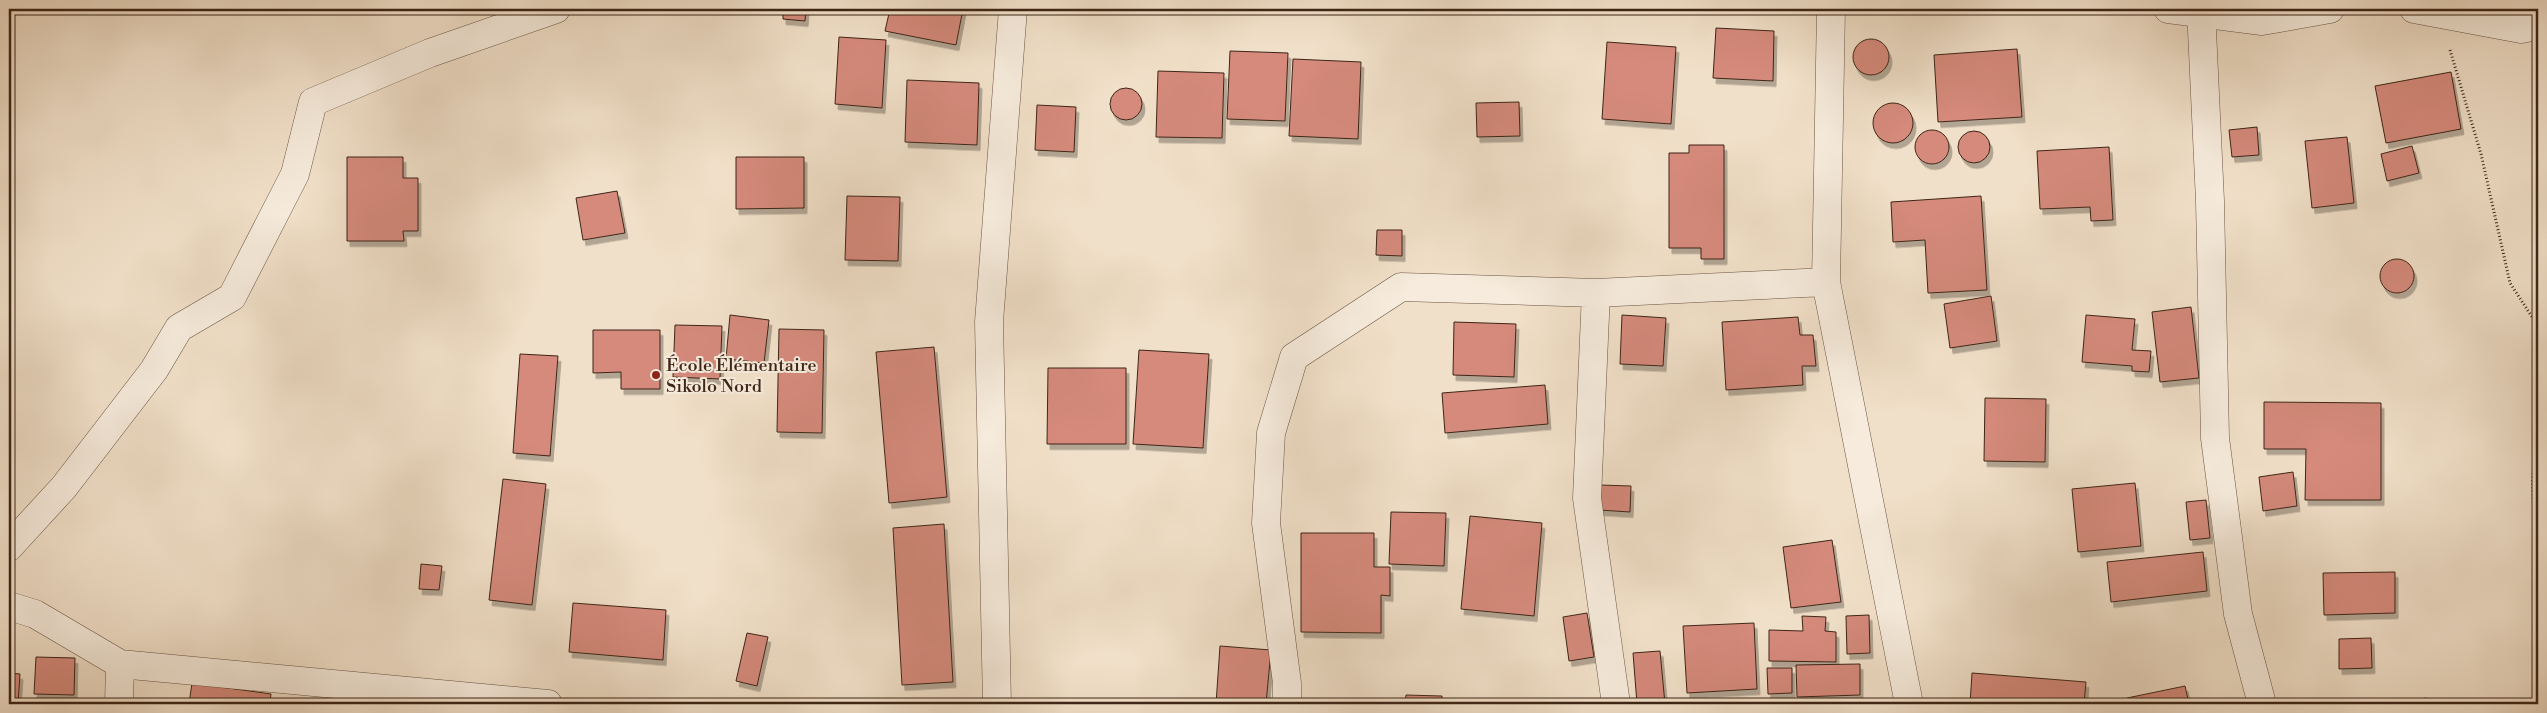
<svg xmlns="http://www.w3.org/2000/svg" width="2547" height="713" viewBox="0 0 2547 713" font-family="'Libre Bodoni',serif">
<style>
.building{fill:#d58a7c;stroke:#3d2517;filter:url(#shadow)}
.lines{fill:none;stroke-linecap:round;stroke-linejoin:round}
.minor-casing{stroke:#6a5444;stroke-width:29}
.path{stroke:#3d2517;stroke-width:3;stroke-dasharray:1 2.5;stroke-linecap:butt}
.minor{stroke:#f6ebdc;stroke-width:28}
.poi-dot{fill:#8f2418;stroke:#f6ebdc;stroke-width:2}
.labels{text-anchor:middle;dominant-baseline:central;stroke-width:4;stroke-linejoin:round;paint-order:stroke}
.poi-label{font-size:18px;fill:#3d2517;stroke:#f6ebdc;text-anchor:start}
</style>
<defs>
<filter id="shadow"><feDropShadow dx="3" dy="5.5" stdDeviation="0" flood-color="#0004"/></filter>
</defs>
<rect width="100%" height="100%" fill="#f1e0c9"/>
<filter id="stains"><feTurbulence type="fractalNoise" baseFrequency=".004" numOctaves="4"/><feColorMatrix values="0 0 0 0 .2 0 0 0 0 .09 0 0 0 0 .02 0 0 0 .5 -.17"/></filter>
<radialGradient id="worn" r=".72"><stop offset=".6" stop-color="#630" stop-opacity="0"/><stop offset="1" stop-color="#630" stop-opacity=".3"/></radialGradient>
<path class="building" d="M783,9H806L805,21L783,19Z
M890,9H963L956,45L885,31Z
M1716,28L1774,31L1773,81L1713,78Z
M839,37L886,40L882,108L835,104Z
M1853 57a18 18 0 1 1 36 0a18 18 0 1 1-36 0Z
M1607,42L1676,47L1671,124L1602,119Z
M2017,49L2022,117L1938,122L1934,55Z
M1230,51L1288,53L1285,121L1227,119Z
M1293,59L1361,62L1358,139L1289,136Z
M1158,71L1224,73L1222,138L1156,137Z
M2451,72L2461,129L2386,143L2375,86Z
M907,80L979,83L977,145L905,142Z
M1110 104a16 16 0 1 1 32 0a16 16 0 1 1-32 0Z
M1519,102L1520,136L1477,137L1476,103Z
M1873 123a20 20 0 1 1 40 0a20 20 0 1 1-40 0Z
M1037,105L1076,107L1074,152L1035,150Z
M2257,127L2259,155L2232,157L2229,130Z
M1915 147a17 17 0 1 1 34 0a17 17 0 1 1-34 0Z
M1958 147a16 16 0 1 1 32 0a16 16 0 1 1-32 0Z
M2347,137L2354,203L2312,208L2305,141Z
M1689,145H1724V259H1701V248H1669V153H1689Z
M2412,146L2419,173L2387,181L2381,154Z
M2109,147L2113,220L2091,221L2090,207L2040,209L2037,151Z
M347,157H403V178H418V231H403L404,241H347Z
M736,157H804V208L736,209Z
M617,191L625,233L583,240L576,198Z
M847,196L900,197L898,261L845,260Z
M1981,196L1987,290L1928,293L1925,240L1893,242L1891,202Z
M1377,230H1402V256L1376,255Z
M2380 276a17 17 0 1 1 34 0a17 17 0 1 1-34 0Z
M1991,296L1997,341L1950,348L1944,304Z
M2191,307L2199,378L2160,382L2152,312Z
M730,315L769,320L764,363L726,359Z
M1622,315L1666,318L1663,366L1620,364Z
M2086,315L2135,319L2132,350L2151,351L2149,372L2132,371V366L2082,362Z
M1798,317L1800,335H1813L1816,366H1802L1803,385L1726,390L1722,322Z
M1454,322L1516,324L1514,377L1453,375Z
M675,325L722,326L720,379L673,377Z
M779,329L824,330L822,433L777,432Z
M593,330H660V389H621V372L593,373Z
M934,347L947,497L889,503L876,352Z
M1139,350L1209,354L1203,448L1133,444Z
M520,354L558,356L550,456L513,453Z
M1048,368H1126V444H1047Z
M1545,385L1548,424L1445,433L1442,393Z
M1985,398L2046,399L2045,462L1984,461Z
M2264,402L2381,403V500H2305L2306,449H2264Z
M2293,472L2297,506L2263,511L2259,477Z
M503,479L546,484L532,605L489,600Z
M2135,483L2141,546L2078,552L2072,489Z
M1600,485L1631,486L1630,512L1599,510Z
M2206,500L2210,538L2190,540L2186,502Z
M1391,512L1446,513L1444,566L1389,564Z
M1470,516L1542,523L1534,616L1461,609Z
M944,524L953,682L902,685L893,528Z
M1301,533H1374V567H1390V596L1381,595V633L1301,632Z
M1832,540L1841,602L1791,608L1783,547Z
M2203,552L2207,591L2111,602L2107,562Z
M421,564L442,566L439,590L419,589Z
M2395,572V613L2324,615L2323,573Z
M573,603L666,610L663,660L569,652Z
M1587,613L1594,657L1569,661L1563,617Z
M1869,615L1870,653L1847,654L1846,616Z
M1802,616L1826,617L1825,631L1836,632V662L1769,661V630L1803,631Z
M1754,623L1757,689L1687,693L1683,626Z
M747,633L768,637L757,686L736,681Z
M2371,638L2372,668L2339,669V639Z
M1220,646L1271,650L1266,704H1216Z
M1660,651L1665,704H1637L1633,653Z
M36,657L75,658L74,695L34,694Z
M1860,664V695L1797,697L1796,665Z
M1767,668H1792V693L1768,694Z
M9,673L20,674L18,704H9Z
M1972,673L2086,682L2084,704H1970Z
M192,683L271,694L270,704H189Z
M2185,686L2189,704H2128L2127,698Z
M1406,695L1442,696V704H1405Z
M2426,698L2427,704H2386Z"/>
<g class="lines">
<g class="minor-casing">
<path id="minor" d="M1831,9L1826,282L1909,704
M2168,9L2262,21L2330,9
M2201,9L2210,201L2215,438L2238,614L2262,704
M2414,9L2521,29L2538,26
M1596,293L1587,498L1616,704
M9,547L64,487L154,370L179,328L232,297L295,174L313,102L430,53L556,9
M9,606L35,614L120,664L548,704
M119,704L120,664
M997,704L989,322L1013,9
M1287,704V683L1266,523L1271,433L1294,357L1401,287L1596,293L1826,282"/>
</g>
<path class="path" d="M2450,50L2481,154L2510,283L2536,323L2538,331
M2538,435C2533,463 2529,496 2538,524"/>
<use href="#minor" class="minor"/>
</g>
<circle class="poi-dot" cx="656" cy="375" r="5"/>
<g class="labels">
<g class="poi-label">
<text x="666" y="365">École Élémentaire<tspan x="666" dy="21">Sikolo Nord</tspan></text>
</g>
</g>
<rect width="2547" height="713" fill="none" stroke="#f1e0c9" stroke-width="30"/>
<rect x="10" y="10" width="2527" height="693" fill="none" stroke="#3d2517" stroke-width="2.5"/>
<rect x="15" y="15" width="2517" height="683" fill="none" stroke="#3d2517"/>
<rect width="100%" height="100%" filter="url(#stains)"/>
<rect width="100%" height="100%" fill="url(#worn)"/>
</svg>
